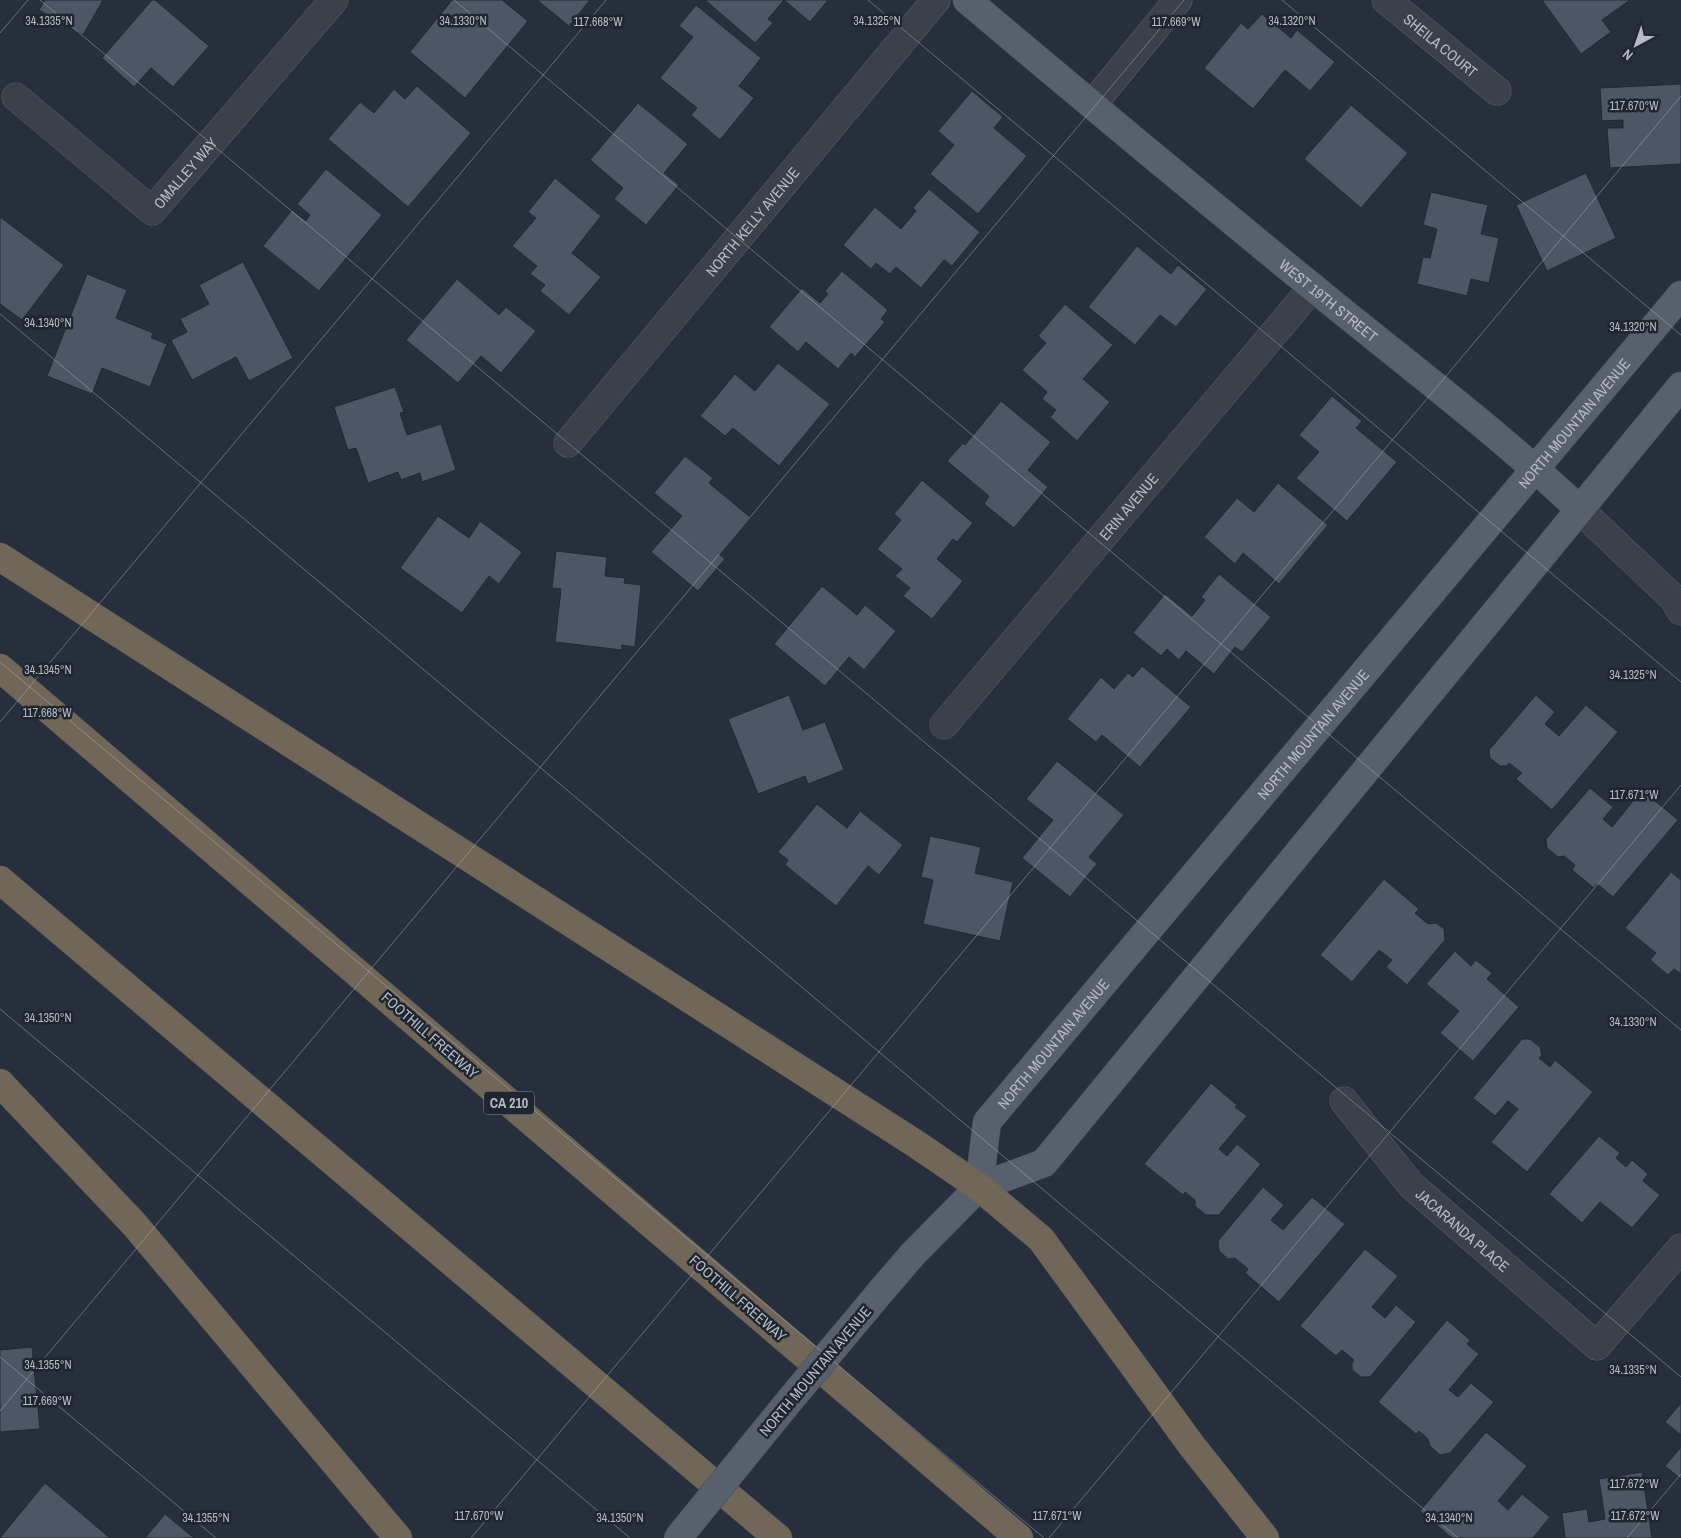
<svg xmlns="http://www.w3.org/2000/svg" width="1681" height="1538" viewBox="0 0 1681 1538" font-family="'Archivo Narrow',sans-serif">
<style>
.building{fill:#4d5664;stroke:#212832}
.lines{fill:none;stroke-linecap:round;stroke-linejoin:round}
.minor-casing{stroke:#585f69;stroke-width:29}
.major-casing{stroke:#434a54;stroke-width:29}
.highway-casing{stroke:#454c56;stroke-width:29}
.minor{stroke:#3a414b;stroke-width:28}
.major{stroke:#58606b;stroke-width:28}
.highway{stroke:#716758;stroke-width:28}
.major-bridge-casing{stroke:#434a54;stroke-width:29;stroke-linecap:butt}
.major-bridge{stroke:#58606b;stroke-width:28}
.ticks{fill:none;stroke:#b6bcc7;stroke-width:1;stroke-opacity:0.45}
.labels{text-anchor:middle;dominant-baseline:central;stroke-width:5;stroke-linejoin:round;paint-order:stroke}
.shield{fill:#1f2630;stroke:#898f9a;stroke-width:1}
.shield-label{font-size:14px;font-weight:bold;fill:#b6bcc7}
.street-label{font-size:15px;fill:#b6bcc7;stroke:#1f2630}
.ticks-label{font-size:12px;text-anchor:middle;fill:#b6bcc7;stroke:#1f2630;stroke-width:5;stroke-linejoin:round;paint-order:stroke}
</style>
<rect width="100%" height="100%" fill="#262f3b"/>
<path class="building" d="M45,0H103L83,35L39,10Z
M152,0H155L209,46L173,87L151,68L134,87L102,58Z
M452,0H502L528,21L465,98L410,52Z
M537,0H590L569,26Z
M705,0H828L810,22L784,0L768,19L773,23L755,43Z
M1542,0H1630L1602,20L1611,32L1581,54Z
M696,5L761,58L739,86L754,98L720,140L691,115L697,108L660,78L693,37L679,26Z
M1262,14L1291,38L1297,30L1335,62L1310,91L1285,70L1253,109L1204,68L1241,23L1248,29Z
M1681,84V164L1610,168L1607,128H1623V120L1602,121L1600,88Z
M417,86L471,133L408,207L328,139L360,102L374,113L394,89L405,99Z
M972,91L1003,117L994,128L1027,156L978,214L930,174L954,145L938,131Z
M638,103L688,144L664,173L679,185L646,225L614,199L623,188L590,160Z
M1351,105L1408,153L1361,208L1304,159Z
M326,169L382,215L319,291L263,246L292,210L306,221L310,215L297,204Z
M1586,173L1616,238L1547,271L1516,205Z
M555,178L601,216L572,253L601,277L569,315L540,291L545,285L530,274L537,266L512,246L536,218L528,212Z
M929,189L980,232L952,266L944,260L921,288L896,267L890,274L876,263L871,269L843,245L875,207L901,229L916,211L913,208Z
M1431,192L1488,205L1481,234L1499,238L1489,283L1471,279L1467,296L1417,284L1423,257L1430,258L1437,229L1423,225Z
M0,217L64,265L22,320L0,304Z
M1137,246L1171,274L1178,265L1207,289L1176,327L1160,315L1135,345L1088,307Z
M243,262L293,358L249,381L236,357L192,380L171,340L187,332L180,319L209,304L199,285Z
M842,271L888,310L881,319L885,322L855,357L851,353L838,369L806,342L798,352L769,327L802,288L820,303L828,294L825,291Z
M87,274L127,290L116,318L153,333L151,338L167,344L150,387L102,368L92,394L47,376Z
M457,279L499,315L506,307L536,331L501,373L481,356L458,383L406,340Z
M1065,304L1113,345L1083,379L1110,402L1077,441L1050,417L1056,410L1042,399L1047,392L1022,370L1046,343L1038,336Z
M778,363L830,404L779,466L733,428L725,436L700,416L735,374L755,391Z
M395,387L404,412L400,413L407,435L441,424L456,470L422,482L420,473L401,480L398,472L368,483L356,448L348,450L334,407Z
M1332,396L1362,421L1356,428L1397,462L1347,521L1296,478L1319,452L1299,435Z
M1001,401L1051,442L1028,470L1048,487L1014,528L984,504L989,496L947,461L963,443L965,445Z
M685,456L713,478L709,483L750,517L719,554L725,559L698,591L651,552L682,516L654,493Z
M922,480L973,523L957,542L953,539L937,559L963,581L932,619L903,596L910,588L895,576L902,569L877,549L901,520L894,514Z
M1278,483L1328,525L1279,584L1243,553L1235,564L1204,537L1237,498L1254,512Z
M438,516L469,538L480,521L522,552L499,584L489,576L462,613L400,568Z
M556,551L607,557L605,576L625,578L624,583L641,585L635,647L622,645V650L555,642L561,589L552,588Z
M1219,574L1271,617L1242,652L1235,647L1214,674L1186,651L1179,660L1167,649L1161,656L1133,633L1165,594L1192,616L1205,600L1201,597Z
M822,586L857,615L865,605L896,631L864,670L849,657L825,686L774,644Z
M1142,666L1191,707L1140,767L1102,735L1096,742L1067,719L1101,677L1114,689L1128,673L1133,677Z
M789,695L803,730L825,722L844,770L808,784L805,776L758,794L728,719Z
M1536,695L1555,712L1545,724L1559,736L1586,705L1618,732L1552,810L1516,779L1522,773L1509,763L1507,766H1500L1490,758L1489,750Z
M1057,761L1124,815L1089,857L1097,864L1070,897L1022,858L1053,820L1026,799Z
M1590,788L1613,807L1603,819L1612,827L1642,790L1678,820L1613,897L1597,884L1594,888L1572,870L1575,865L1564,856L1558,857L1547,848L1546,839Z
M817,804L847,828L860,811L903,845L879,875L868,866L836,906L785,865L788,860L778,852Z
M930,836L981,847L975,873L1013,882L1000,941L923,924L933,880L921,877Z
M1671,872L1681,880V974L1674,969L1668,975L1650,960L1656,953L1625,928Z
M1384,879L1419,909L1415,913L1428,924L1436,923L1444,929L1445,940L1407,985L1386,967L1392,960L1379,950L1352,982L1320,955Z
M1455,951L1471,966L1476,960L1492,973L1487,979L1519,1007L1473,1061L1440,1033L1459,1011L1426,984Z
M1522,1039H1530L1540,1047L1542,1055L1539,1058L1550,1067L1555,1060L1593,1092L1527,1172L1491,1142L1518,1109L1508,1101L1495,1116L1473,1098Z
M1211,1083L1237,1105L1235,1107L1247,1116L1219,1149L1227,1156L1237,1144L1261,1164L1219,1215H1206L1195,1206V1200L1185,1192L1183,1195L1144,1164Z
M1599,1136L1620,1153L1616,1158L1626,1167L1632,1160L1648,1174L1643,1181L1660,1195L1632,1228L1600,1202L1582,1223L1549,1194Z
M1263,1187L1284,1205L1271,1220L1283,1230L1312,1197L1345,1224L1279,1302L1245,1273L1248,1269L1235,1258L1228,1259L1219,1251L1218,1241Z
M1365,1249L1398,1276L1372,1307L1385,1318L1396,1305L1416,1322L1370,1377H1361L1352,1370V1363L1354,1360L1342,1350L1336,1356L1300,1326Z
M1447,1320L1470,1340L1467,1344L1479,1354L1449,1390L1458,1397L1471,1383L1494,1402L1450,1453L1440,1455L1430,1446L1428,1439L1419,1431L1416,1434L1378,1402Z
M32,1347L40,1429L0,1432V1350Z
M1681,1403V1435L1665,1422Z
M1486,1432L1527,1466L1498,1501L1508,1510L1522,1494L1550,1517L1533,1538H1452L1420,1511Z
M1681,1447V1479L1665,1466Z
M1642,1472L1652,1538H1565L1562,1513L1587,1509L1589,1522L1605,1519L1599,1479Z
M45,1483L110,1538H0Z
M165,1514L194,1538H145Z"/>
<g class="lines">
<g class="minor-casing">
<g id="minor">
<path id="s1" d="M1386,0L1497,91"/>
<path id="s2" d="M16,97L152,211L334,0"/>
<path d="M1092,105L1178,0"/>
<path id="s3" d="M568,443L936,0"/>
<path d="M1579,509L1673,598L1681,611"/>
<path id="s4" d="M944,725L1313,287"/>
<path id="s5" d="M1344,1101L1411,1185L1597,1346L1681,1248"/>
</g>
</g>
<g class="major-casing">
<g id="major">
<path id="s6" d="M967,0C1084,99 1202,197 1321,294C1408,365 1497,432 1579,509"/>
<path id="s7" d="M979,1187L987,1122L1681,295"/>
<path d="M882,1290L913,1254L979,1187L1044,1163L1681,386"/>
<path d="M729,1475L790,1400"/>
</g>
</g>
<g class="highway-casing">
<path id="highway" d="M0,557L916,1144L979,1187L1041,1239L1192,1446L1265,1538
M0,668L1019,1538
M0,880L778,1538
M0,1083L134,1224L398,1538"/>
</g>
<use href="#minor" class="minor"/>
<use href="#major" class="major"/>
<use href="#highway" class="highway"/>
<g class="major-bridge-casing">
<path id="major-bridge" d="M790,1400L882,1290
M678,1538L729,1475"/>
</g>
<use href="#major-bridge" class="major-bridge"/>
</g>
<path class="ticks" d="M40,0L1681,1377M454,0L1681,1030M868,0L1681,682M1282,0L1681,335M0,33L28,0M0,314L1458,1538M0,662L1044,1538M0,722L606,0M0,1009L630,1538M0,1357L216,1538M0,1411L1184,0M471,1538L1681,96M1049,1538L1681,785M1627,1538L1681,1474"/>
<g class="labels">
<rect class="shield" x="484" y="1091.5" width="50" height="23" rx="4"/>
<g class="shield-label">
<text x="509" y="1103">CA 210</text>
</g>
<g class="street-label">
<text stroke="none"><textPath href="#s1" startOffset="71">SHEILA COURT</textPath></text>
<text stroke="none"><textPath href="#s2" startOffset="228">OMALLEY WAY</textPath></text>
<text stroke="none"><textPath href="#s3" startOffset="288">NORTH KELLY AVENUE</textPath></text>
<text stroke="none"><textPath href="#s6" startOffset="470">WEST 19TH STREET</textPath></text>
<text stroke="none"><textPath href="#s7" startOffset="978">NORTH MOUNTAIN AVENUE</textPath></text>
<text stroke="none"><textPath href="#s4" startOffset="286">ERIN AVENUE</textPath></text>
<text stroke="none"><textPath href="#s7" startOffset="572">NORTH MOUNTAIN AVENUE</textPath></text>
<text transform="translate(430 1035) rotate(41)">FOOTHILL FREEWAY</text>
<text stroke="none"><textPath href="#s7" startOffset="168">NORTH MOUNTAIN AVENUE</textPath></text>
<text stroke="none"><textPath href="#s5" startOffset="176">JACARANDA PLACE</textPath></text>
<text transform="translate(738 1298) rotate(41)">FOOTHILL FREEWAY</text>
<text transform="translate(815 1371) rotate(-50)">NORTH MOUNTAIN AVENUE</text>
</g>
</g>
<g class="ticks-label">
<text x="49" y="25">34.1335°N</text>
<text x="463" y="25">34.1330°N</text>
<text x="877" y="25">34.1325°N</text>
<text x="1292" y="25">34.1320°N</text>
<text x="598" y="26">117.668°W</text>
<text x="1176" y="26">117.669°W</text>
<text x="1634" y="110">117.670°W</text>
<text x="48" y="327">34.1340°N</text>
<text x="1633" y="331">34.1320°N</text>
<text x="48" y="674">34.1345°N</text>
<text x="1633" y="679">34.1325°N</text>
<text x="47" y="717">117.668°W</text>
<text x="1634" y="799">117.671°W</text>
<text x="48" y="1022">34.1350°N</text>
<text x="1633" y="1026">34.1330°N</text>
<text x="48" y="1369">34.1355°N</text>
<text x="1633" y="1374">34.1335°N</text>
<text x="47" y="1405">117.669°W</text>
<text x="1634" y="1488">117.672°W</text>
<text x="479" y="1520">117.670°W</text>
<text x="1057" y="1520">117.671°W</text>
<text x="1635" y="1520">117.672°W</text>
<text x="206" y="1522">34.1355°N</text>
<text x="620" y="1522">34.1350°N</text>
<text x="1449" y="1522">34.1340°N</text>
</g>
<g transform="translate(1636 45) rotate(220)" stroke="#1f2630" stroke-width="4" paint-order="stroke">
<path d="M0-4L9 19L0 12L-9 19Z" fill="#b6bcc7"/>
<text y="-8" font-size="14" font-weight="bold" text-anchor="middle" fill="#b6bcc7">N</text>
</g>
</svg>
